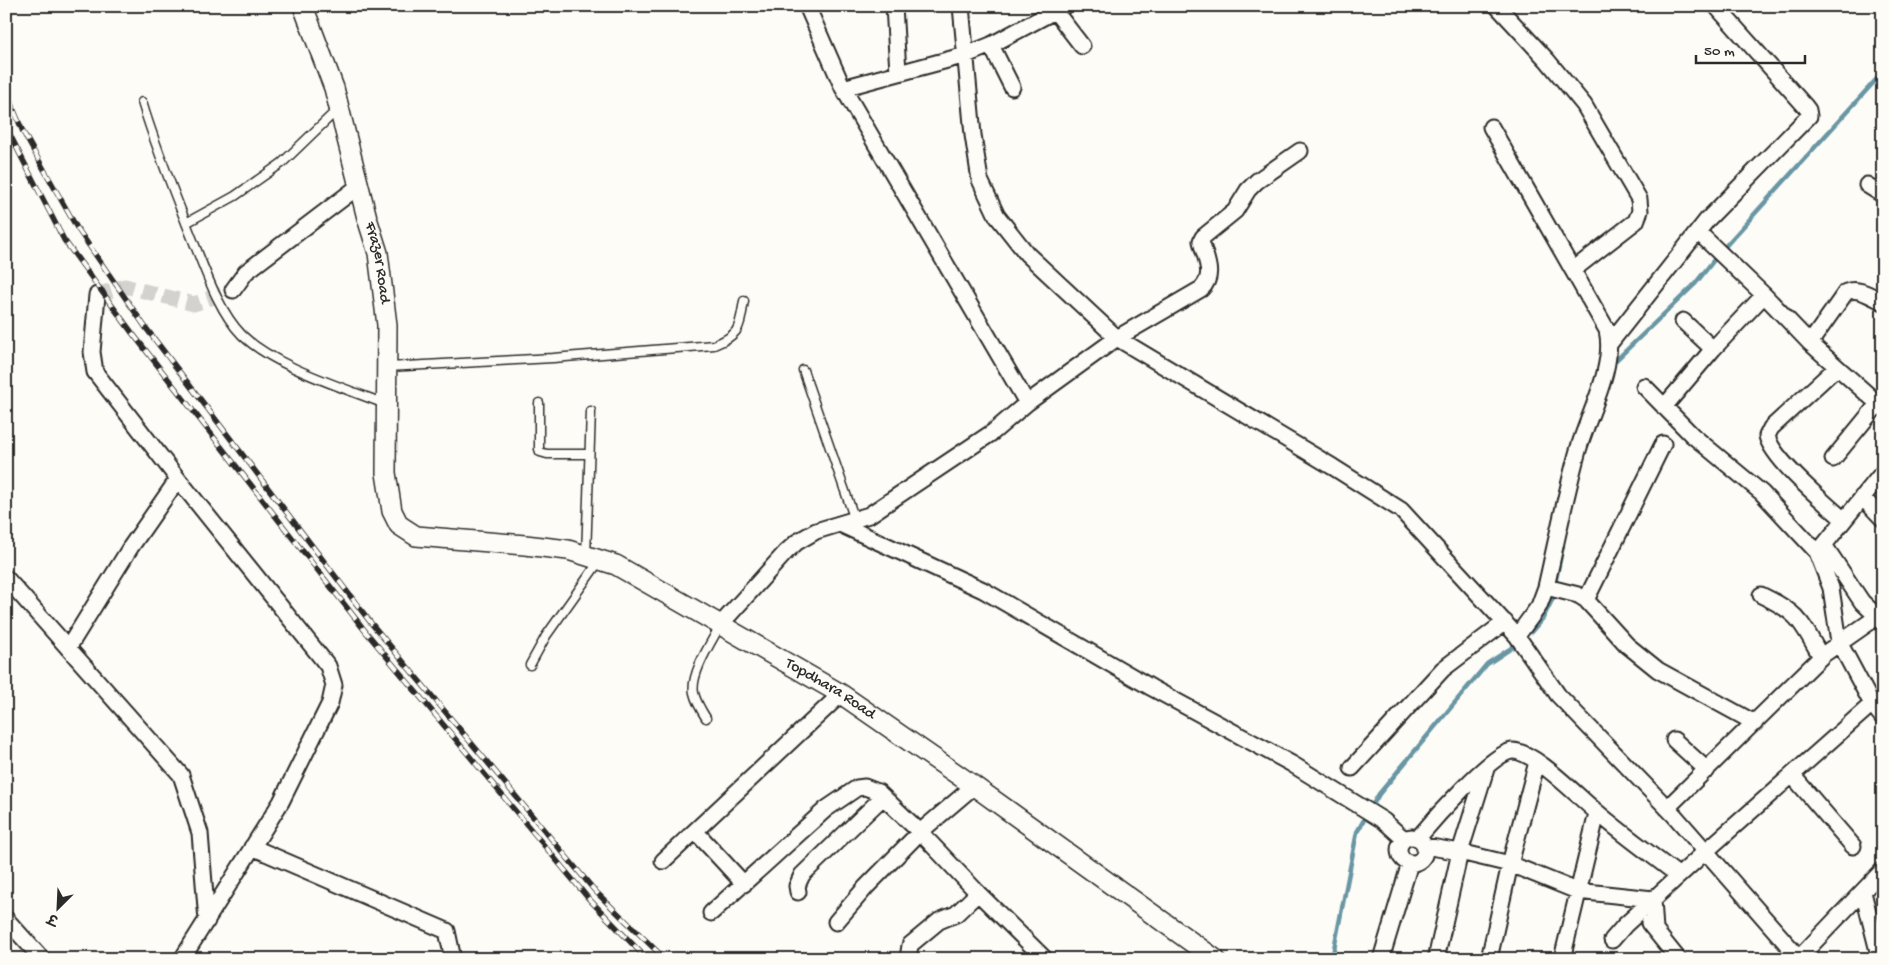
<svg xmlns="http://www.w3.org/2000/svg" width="1889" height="965" viewBox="0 0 1889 965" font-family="'Gochi Hand','Playpen Sans Deva',sans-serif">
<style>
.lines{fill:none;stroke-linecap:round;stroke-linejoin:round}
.stream{stroke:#6996a4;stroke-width:4.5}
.minor-tunnel{stroke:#d3d2ce;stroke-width:15;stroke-dasharray:15 8;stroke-linecap:butt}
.service-casing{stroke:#2b2b2b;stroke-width:11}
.minor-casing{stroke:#2b2b2b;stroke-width:19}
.tertiary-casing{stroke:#2b2b2b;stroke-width:22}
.service{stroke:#fdfcf7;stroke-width:8}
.minor{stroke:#fdfcf7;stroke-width:15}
.tertiary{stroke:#fdfcf7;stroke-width:19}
.rail-casing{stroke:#2b2b2b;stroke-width:5.5}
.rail{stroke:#fdfcf7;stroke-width:4;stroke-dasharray:11;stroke-linecap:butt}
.labels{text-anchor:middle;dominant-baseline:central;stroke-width:5;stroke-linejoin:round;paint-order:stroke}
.street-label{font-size:16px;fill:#2b2b2b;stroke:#fdfcf7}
</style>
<rect width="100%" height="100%" fill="#fdfcf7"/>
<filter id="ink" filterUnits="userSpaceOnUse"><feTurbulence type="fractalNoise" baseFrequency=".02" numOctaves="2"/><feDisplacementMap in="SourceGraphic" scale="10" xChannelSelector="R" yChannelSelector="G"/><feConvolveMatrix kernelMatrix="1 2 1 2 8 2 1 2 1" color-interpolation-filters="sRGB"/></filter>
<g filter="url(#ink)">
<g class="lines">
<path class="stream" d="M1611,365L1695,284L1721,251L1883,72
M1556,579L1563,546
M1531,632L1543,618L1554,596
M1332,959L1357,832L1379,794L1487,664L1516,645"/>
<path class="minor-tunnel" d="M97,295L125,286L194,304L233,290"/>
<g class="service-casing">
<path id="service" d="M142,102C157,152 177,200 196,248C207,276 221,314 242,335C275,367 342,387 385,404
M186,223L235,196L282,163L338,109
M388,367L553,358L714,345C741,334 739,328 744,301
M803,370L855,520
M539,403V449L540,452L547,454H589
M586,556L591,411
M530,665L546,636L600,560
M706,718C701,710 696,702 694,693C690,674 712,641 721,624"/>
</g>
<g class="minor-casing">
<path id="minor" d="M807,6L843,88L1027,403
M894,6L898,72
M961,6L973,135L980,180L997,216L1027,254L1117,338L1333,467L1401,510L1517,636L1558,695L1674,815L1800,959
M1497,6L1547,60L1584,105L1639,199L1640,211L1636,221L1573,270
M1055,11L1082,46
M991,45L1012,87
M843,88L966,55L991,45L1064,6
M1491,127L1607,330C1616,368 1587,416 1577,454C1565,498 1556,543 1546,587L1539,606L1517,636
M1867,185L1883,195
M1698,232L1764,295L1810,343L1883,408
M233,290L246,272L359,186
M97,295L92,352L95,372L178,479L328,666L334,685L330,703L281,802L182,959
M1683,321L1713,349
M1610,343L1707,220L1809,116L1808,110L1805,106L1716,6
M1810,343L1846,292C1859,287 1871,296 1883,302
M1836,368L1771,428L1767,436C1772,459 1825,503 1844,520
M1644,386L1692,435L1762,493L1817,552L1831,588L1839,642L1872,704L1883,718
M1664,407L1713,349L1764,295
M1833,459L1878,404
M1862,497L1883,519
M840,524L983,590L1152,688L1292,764L1384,821L1404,839
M1824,545L1883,472
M1817,552L1824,545L1862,602L1883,622
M6,578L181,775L200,833L207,921
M1546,587L1578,595L1586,600L1627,645L1658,670L1755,723
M1761,595C1799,613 1801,621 1821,657
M1586,600L1663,444
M721,624L786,552L797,542L816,531L869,515L993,432L1027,403L1117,338L1201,289C1216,275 1205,258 1201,241L1203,237L1235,211L1248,190L1257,181L1300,151
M68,648L130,548L178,479
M1674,740L1707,770
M1352,768L1443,669L1505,622
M1792,775L1853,846
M1667,808L1824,654L1877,617
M696,832L744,884
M1399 850a13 13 0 1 1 26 0a13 13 0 1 1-26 0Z
M1418,838C1433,820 1492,753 1512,751C1534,750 1580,799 1598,813C1624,835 1652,855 1679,876
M1425,846L1460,852L1510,864L1577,891L1653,899L1655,930
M252,847L447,931L453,959
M663,861L841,694
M798,892L797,886L802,875L883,797
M1863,892L1880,959
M711,913L826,809L857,788L865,787L878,792L920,832L978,893L1045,959
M6,919L42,959
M836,922L866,887L920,832L974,786
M1649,923L1678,959
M1612,940L1625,925L1705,852L1872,704
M1799,958L1883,870
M908,959L910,945L939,921L956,914L978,893
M1381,959L1410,863
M1436,959L1460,852L1486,769
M1489,959L1510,864L1537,762
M1562,959L1597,813"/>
</g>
<g class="tertiary-casing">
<g id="tertiary">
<path id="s1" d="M303,6L334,88L367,218L378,253L387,325L386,473L392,511L399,525L416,536L525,545L568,550L616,565L841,694L974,786L1215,959"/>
</g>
</g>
<use href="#service" class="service"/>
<use href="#minor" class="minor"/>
<use href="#tertiary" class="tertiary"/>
<g class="rail-casing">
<path id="rail" d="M6,91L23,132L77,228L146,328L371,623L595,891L665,959
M6,127L64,240L133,334L366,632L588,898L647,959"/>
</g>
<use href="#rail" class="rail"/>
</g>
</g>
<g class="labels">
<g class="street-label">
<text stroke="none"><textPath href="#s1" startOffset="268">Frazer Road</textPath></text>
<text stroke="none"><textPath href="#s1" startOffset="1004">Topdhara Road</textPath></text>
</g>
</g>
<rect width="1889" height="965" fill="none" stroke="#fdfcf7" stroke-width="25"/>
<rect x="12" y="12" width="1864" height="940" fill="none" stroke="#2b2b2b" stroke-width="2" filter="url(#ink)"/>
<g transform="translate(58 908) rotate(204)" stroke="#fdfcf7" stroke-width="4" paint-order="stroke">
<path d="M0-4L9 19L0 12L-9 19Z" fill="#2b2b2b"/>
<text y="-8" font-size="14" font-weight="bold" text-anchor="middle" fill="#2b2b2b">उ</text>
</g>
<path d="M1696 55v8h109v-8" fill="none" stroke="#2b2b2b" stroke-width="2.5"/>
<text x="1704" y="55" font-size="15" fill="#2b2b2b" stroke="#fdfcf7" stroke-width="4" paint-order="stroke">50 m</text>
</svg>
